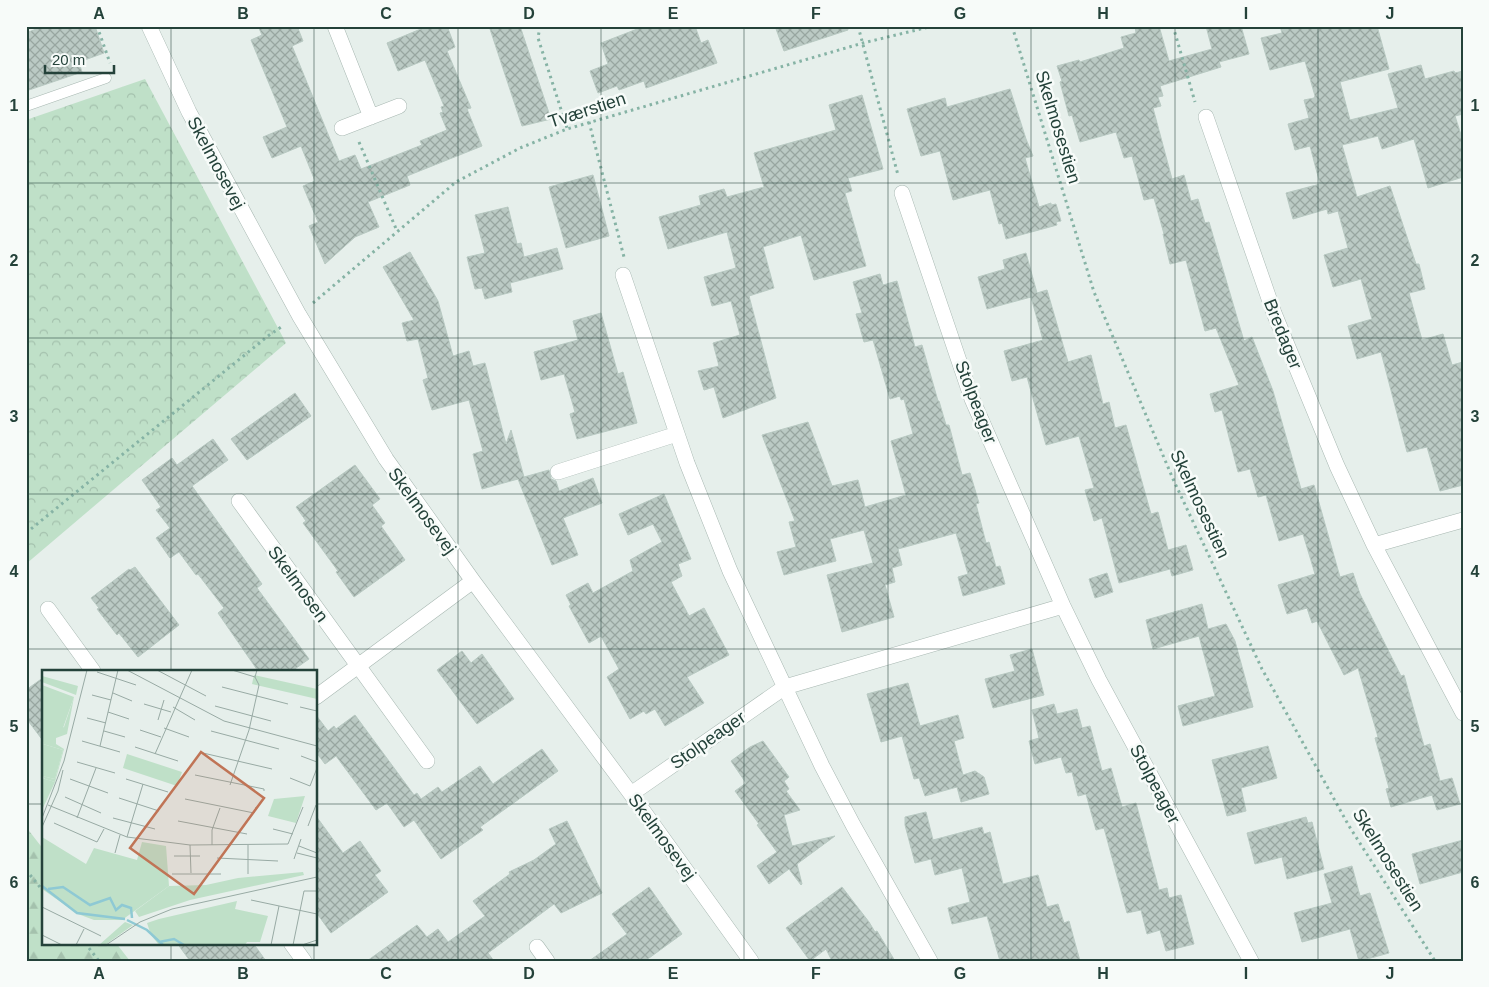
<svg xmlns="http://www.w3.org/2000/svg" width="1489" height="987" viewBox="0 0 1489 987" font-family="Arial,sans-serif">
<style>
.forest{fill:url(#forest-firs)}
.park{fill:url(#park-crowns)}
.building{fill:url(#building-cross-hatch);stroke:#b8c9c2}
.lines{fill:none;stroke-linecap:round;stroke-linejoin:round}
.lane-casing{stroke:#a8b8b2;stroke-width:11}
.street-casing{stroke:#a8b8b2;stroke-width:16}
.path{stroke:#86b3a5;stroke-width:3;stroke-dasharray:2.5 4;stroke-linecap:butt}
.lane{stroke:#fff;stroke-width:10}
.street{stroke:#fff;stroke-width:15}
.grid{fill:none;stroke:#24423a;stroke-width:1;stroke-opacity:0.55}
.labels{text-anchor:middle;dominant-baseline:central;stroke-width:5;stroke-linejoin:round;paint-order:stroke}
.street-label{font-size:18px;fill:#24423a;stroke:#f7fbf9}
.inset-river{fill:none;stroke:#8ec9d4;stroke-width:2.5}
.inset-road{fill:none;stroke:#98aaa4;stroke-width:1}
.view{fill:#c07456;fill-opacity:0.15;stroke:#c07456;stroke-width:2.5}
.inset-edge{fill:none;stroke:#24423a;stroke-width:2.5}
.neatline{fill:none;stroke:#24423a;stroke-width:2}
.grid-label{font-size:16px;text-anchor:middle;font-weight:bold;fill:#24423a}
</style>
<defs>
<pattern id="forest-firs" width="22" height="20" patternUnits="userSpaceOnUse" patternTransform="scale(1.25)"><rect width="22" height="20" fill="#bfe0c8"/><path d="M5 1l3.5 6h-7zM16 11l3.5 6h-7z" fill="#a4c1ad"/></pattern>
<pattern id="park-crowns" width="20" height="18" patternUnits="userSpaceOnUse" patternTransform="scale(1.25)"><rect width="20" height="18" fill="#bfe0c8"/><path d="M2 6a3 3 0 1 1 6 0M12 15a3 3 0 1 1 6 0" fill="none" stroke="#a4c1ad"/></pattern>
<pattern id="building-cross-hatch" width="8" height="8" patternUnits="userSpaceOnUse" patternTransform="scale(1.25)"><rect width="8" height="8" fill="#bbcac4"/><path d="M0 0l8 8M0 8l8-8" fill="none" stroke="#98a6a0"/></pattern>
</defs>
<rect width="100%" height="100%" fill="#e6efeb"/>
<path class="forest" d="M26,827L44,850V943H116L130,961H26Z"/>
<path class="park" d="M145,79L286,343L26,564V120Z"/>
<path class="building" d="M44,26H95L104,53L79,62L82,72L26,91V33Z
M258,26H297L303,41L292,46L339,161L355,155L361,169L422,145L420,141L447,130L440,113L443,112L441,107L444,106L425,60L398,71L387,43L428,26H447L455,47L447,51L471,108L467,109L482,146L407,176L410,185L368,202L379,227L355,237L325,264L309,226L318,222L303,186L315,181L301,146L272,158L263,137L287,127L251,40L262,35Z
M489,26H520L551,119L522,126Z
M645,26H695L701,43L708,40L717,63L646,88L644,81L619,90L617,86L598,93L590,71L608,64L601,43Z
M775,26H847L848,30L784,51Z
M1135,26H1159L1169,61L1212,49L1206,26H1241L1249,54L1219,62L1221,67L1160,86L1163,96L1158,97L1161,106L1153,108L1172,179L1184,175L1191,201L1198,199L1205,223L1209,222L1244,341L1252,337L1273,391L1301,489L1314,485L1340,577L1353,573L1360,594L1401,676L1404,675L1424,746L1430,744L1440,781L1452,778L1460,804L1437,810L1432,795L1391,807L1386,789L1389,788L1375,738L1378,737L1358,668L1344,675L1317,621L1312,623L1307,608L1287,614L1278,585L1315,574L1303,534L1279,541L1266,495L1258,497L1250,469L1238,472L1222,410L1215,412L1210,394L1239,385L1216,328L1205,331L1186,260L1170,264L1163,234H1164L1154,198L1144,200L1132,156L1124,158L1116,132L1080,142L1072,115L1069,116L1060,82L1062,81L1057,66L1079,60L1080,62L1124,48L1121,37L1136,33Z
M1280,26H1377L1389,69L1340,82L1350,120L1398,108L1388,74L1421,65L1425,79L1454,71L1455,73L1463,71V114L1455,116L1463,141V177L1428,188L1414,139L1382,149L1378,136L1342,145L1357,197L1390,186L1416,264H1419L1425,289L1409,293L1422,340L1443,334L1452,365L1463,362V485L1440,491L1427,447L1407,452L1381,352L1357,359L1348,326L1372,319L1361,279L1333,287L1324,255L1348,248L1338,211L1328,214L1327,209L1293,219L1286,193L1320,184L1310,146L1295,150L1288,124L1309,118L1304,100L1314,98L1315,96L1305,61L1270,70L1261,38L1282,33Z
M1010,89L1026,139L1033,156L1025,158L1039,207L1051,203V205L1056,204L1061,221L1056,222L1057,225L1006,239L1002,223L999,224L990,190L953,200L940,151L921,156L907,109L945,98L947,107Z
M862,95L883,169L848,178L852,191L845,193L866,266L814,280L801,235L763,247L774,288L749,296L776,398L723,418L714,387L704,390L698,371L719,366L713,343L740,335L731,301L712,306L704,277L736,268L727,232L668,249L659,217L701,205L699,196L724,189L727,197L764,187L754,153L836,130L829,105Z
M593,175L609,236L566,248L549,187Z
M508,207L517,244L521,243L524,257L557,248L563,269L510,283L512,292L485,299L482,288L475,289L467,257L485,253L475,215Z
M410,252L438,301L453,356L469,351L473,366L485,363L506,444L511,430L524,477L549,470L551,479L556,481L559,491L593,478L602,503L563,518L578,555L552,565L518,479L482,489L473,454L483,451L469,400L432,410L423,380L428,378L418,339L407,341L402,323L414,320L383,267Z
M1026,253L1037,293L1047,290L1068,362L1091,355L1103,404L1109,402L1115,428L1126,425L1151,514L1158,512L1168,550L1186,545L1193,570L1172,576L1170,569L1119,583L1102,518L1094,521L1085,490L1094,488L1079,436L1046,445L1027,377L1012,381L1004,351L1043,340L1031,297L987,309L978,277L1005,269L1003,260Z
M880,274L883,285L897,281L915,347L922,345L938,401H939L946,425H949L962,475L970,473L979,503L976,504L986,543L989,542L996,567L1000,566L1005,584L963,596L958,577L968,574L956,533L898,549L902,565L892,568L895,582L885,585L894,617L842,632L827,575L873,563L864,530L830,539L836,561L784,575L777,552L796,547L789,522L795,521L762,435L808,422L832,486L858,480L865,507L906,495L891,441L913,434L904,399L901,400L900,396L890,399L873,340L864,342L856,314L862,313L853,282Z
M601,313L618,374L623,372L637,423L577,439L570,414L575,412L564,374L541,380L534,352L578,340L573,321Z
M295,393L311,416L247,460L231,439Z
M213,439L228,460L192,486L262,584L257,588L309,659L292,671H258L218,613L224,608L198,574L196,575L179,552L170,558L156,538L170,528L156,510L161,507L142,480L172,458L177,465Z
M355,465L380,499L372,505L385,523L381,526L405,560L354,597L336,572L338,571L303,523L306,521L296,507Z
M664,494L691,559L678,564L682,576L671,582L689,616L704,608L729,655L687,677L704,703L665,726L655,709L646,714L644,711L630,719L607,677L619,669L601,636L589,643L569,606L571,605L566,595L588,583L593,593L633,571L630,560L662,542L653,524L628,535L619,514Z
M135,567L179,625L138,657L119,633L117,635L97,609L99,608L91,598L129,569L130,570Z
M1107,573L1113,592L1095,598L1089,579Z
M1202,604L1208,629L1226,624L1235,641L1253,707L1183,726L1178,706L1215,696L1199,636L1153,649L1146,620Z
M1032,649L1044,695L993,708L985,679L1015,671L1010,655Z
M462,651L471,663L482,654L514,699L477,724L437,670Z
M44,677V742L26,718V690Z
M908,683L920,726L958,715L964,738L954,741L963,775L975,771L984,777L989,794L961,802L957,787L925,796L919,778L914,779L902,736L881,742L867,694Z
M1054,704L1057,714L1077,709L1082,728L1090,726L1102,771L1111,768L1122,807L1136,803L1159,890L1167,888L1169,898L1181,895L1194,944L1166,951L1160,930L1147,934L1141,910L1127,913L1104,828L1096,830L1086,794L1078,796L1072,772L1066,773L1061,757L1035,764L1029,741L1039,738L1032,710Z
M316,715L328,731L334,726L336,729L355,715L414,795L417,793L421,799L438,787L442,792L480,766L493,784L542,749L558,771L480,827L483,830L441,859L414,820L404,827L387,803L376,810L336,756L325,764L316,752Z
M763,741L789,777L784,781L789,789L786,791L800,810L784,815L792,846L835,836L797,864L802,884L801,885L789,869L769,884L757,866L777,852L757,825L759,824L735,791L746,783L731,761L750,747Z
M1268,746L1277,778L1241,788L1246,811L1227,816L1212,760Z
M926,812L933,840L982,827L984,834L990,832L1003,884L1038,875L1047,907L1058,904L1064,923L1069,921L1080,961H1000L987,916L952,924L948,908L970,902L962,868L935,875L931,859L915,863L905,825V817Z
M316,816L343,853L360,841L381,871L375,875L388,892L331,933L316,912Z
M1306,817L1308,823L1312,822L1324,869L1287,879L1282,857L1255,864L1247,833Z
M567,821L602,893L561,913L554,904L488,953L494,961H367L417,925L427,937L438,929L448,942L485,916L473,901L510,874L509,872L534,860L556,844L549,829Z
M1463,840V872L1420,884L1412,854Z
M1352,866L1360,896L1370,893L1389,953L1360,961H1359L1350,929L1302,942L1294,913L1332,903L1324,874Z
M649,887L682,934L645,961H589L627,934L612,914Z
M842,887L869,922L875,932L877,931L895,961H832L826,949L810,961L786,928Z
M177,943H253L266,961H190Z"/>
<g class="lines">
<g class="lane-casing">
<path id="lane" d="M26,106L106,78"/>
</g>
<g class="street-casing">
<path id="street" d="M149,26L189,112L299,315L386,459L473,581L631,794L751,961
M335,26L371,117
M1206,117L1274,313L1337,466L1374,545L1463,713
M342,128L399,106
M902,193L972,399L1063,606L1099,680L1251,961
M623,275L687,463L730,571L822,766L853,825L930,961
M558,472L677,434
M239,501L427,761
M1374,545L1463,520
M48,609L93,671
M316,697L473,581
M631,794L785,687L1063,606
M291,943L304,961
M537,947L547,961"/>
</g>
<path class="path" d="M97,26L110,63
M540,26L538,38L567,128
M858,26L898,175
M1012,26L1094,292L1173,479L1262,669L1349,826L1435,961
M1173,26L1195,102
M589,122L624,257
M359,142L397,231
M313,303L456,182L520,148L567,129L863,43L933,26
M26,533L268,336L284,325
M26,870L44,892
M85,943L99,961"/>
<use href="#lane" class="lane"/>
<use href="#street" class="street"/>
</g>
<path class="grid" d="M171,26V671M314,26V671M458,26V961M601,26V961M744,26V961M888,26V961M1031,26V961M1175,26V961M1318,26V961M26,183H1463M26,338H1463M26,494H1463M26,649H1463M26,804H44M316,804H1463M171,943V961M314,943V961"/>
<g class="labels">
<g class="street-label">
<text transform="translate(587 110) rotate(-18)">Tværstien</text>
<text transform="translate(1058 127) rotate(73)">Skelmosestien</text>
<text transform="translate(216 163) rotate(62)">Skelmosevej</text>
<text transform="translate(1283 334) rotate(68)">Bredager</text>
<text transform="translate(976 402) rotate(69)">Stolpeager</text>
<text transform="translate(1200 504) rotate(65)">Skelmosestien</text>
<text transform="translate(422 511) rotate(54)">Skelmosevej</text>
<text transform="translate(298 584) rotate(54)">Skelmosen</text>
<text transform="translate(708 740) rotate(-35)">Stolpeager</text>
<text transform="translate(1155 784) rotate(62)">Stolpeager</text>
<text transform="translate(662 837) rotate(54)">Skelmosevej</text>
<text transform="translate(1388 860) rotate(58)">Skelmosestien</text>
</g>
</g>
<g transform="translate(42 670)">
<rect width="275" height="275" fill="#e6efeb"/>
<path d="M0,15L32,27L21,58L3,69L1,74L21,80L13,109L0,106ZM0,108L13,112L0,140Z" fill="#bfe0c8"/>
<path d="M32,27L25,64L14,68V74L22,79L13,112L3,109L0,106L13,109L21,80L1,74L3,65L22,57ZM261,202L262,205L148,230L97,247L93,241L127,216L164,215L196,208ZM195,231L193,239L226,246L218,272H205L203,275H117L109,265L105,253L117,249ZM83,252L91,255L63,275H57Z" fill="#bfe0c8"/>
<path d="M212,5L275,19V29L210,14ZM0,6L36,16L34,25L0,12ZM85,84L140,102L135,116L81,98ZM263,126L254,153L226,146L232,129ZM0,167L44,194L52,178L95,190L100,172L124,176L127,216L80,250H52L36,244L0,219Z" fill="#bfe0c8"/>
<path class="inset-river" d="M0,216L35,243L83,249M6,219L21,217L48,235L68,228L74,240L80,235L89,238L90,248M85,250L105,260L121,275M117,272L132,269L142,275"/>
<path class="inset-road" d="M85,0L182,51L275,76M115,0L164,26M190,0L213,7M55,2L94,15M180,17L246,34M71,23L90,31M50,25L69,30M102,34L129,42M173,36L229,51M131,37L153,50M258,37L275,41M66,42L87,49M45,48L64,53M116,50L122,30M122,58L147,67M98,60L119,67M62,61L83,67M169,61L237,79M40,71L78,82M58,76L76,0M93,77L136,91M161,83L230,99M113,84L150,0M259,86L275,92M35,92L73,103M153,105L222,119V121M248,108L268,116L275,98M28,109L66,123M84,109L126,122M188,115L207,60L217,15L213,7L215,0M23,127L59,143M77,128L117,141M143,129L212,143L214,137M6,135L85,167L148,175L246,174L261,137M0,148L22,91L45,0M35,148L54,98M71,148L113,159M136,151L205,164M12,153L55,172L62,159M266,156L274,135M0,157L16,121L21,100M231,159L251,164M85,167L101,114M148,175L149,203M170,175V160L178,138M206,175V204M257,176L275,183M73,183L78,165M255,183L275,188M132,186H158M175,188L236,191M252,189L259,169M130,204H179M209,230L275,244M0,237L59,266M0,265L20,275M34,275L42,259M64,275L98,252L130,239L275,207M229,275L237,236M251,275L262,221H275M260,275L275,270"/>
<path class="view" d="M159,82L222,128L152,224L88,178Z"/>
<rect width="275" height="275" class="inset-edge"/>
</g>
<rect width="1489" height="987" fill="none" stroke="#f7fbf9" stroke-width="55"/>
<path d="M45 65v8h69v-8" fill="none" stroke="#24423a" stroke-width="2.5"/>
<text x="52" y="65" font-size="15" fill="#24423a" stroke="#f7fbf9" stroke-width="4" paint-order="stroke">20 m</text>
<rect x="28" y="28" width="1434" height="932" class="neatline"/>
<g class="grid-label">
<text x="99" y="19">A</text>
<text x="243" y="19">B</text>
<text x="386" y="19">C</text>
<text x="529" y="19">D</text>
<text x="673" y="19">E</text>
<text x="816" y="19">F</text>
<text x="960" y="19">G</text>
<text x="1103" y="19">H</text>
<text x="1246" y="19">I</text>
<text x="1390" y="19">J</text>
<text x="14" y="111">1</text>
<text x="1475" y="111">1</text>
<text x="14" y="266">2</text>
<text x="1475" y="266">2</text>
<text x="14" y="422">3</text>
<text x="1475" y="422">3</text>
<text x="14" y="577">4</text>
<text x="1475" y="577">4</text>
<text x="14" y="732">5</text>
<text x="1475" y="732">5</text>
<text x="14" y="888">6</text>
<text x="1475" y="888">6</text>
<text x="99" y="979">A</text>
<text x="243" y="979">B</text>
<text x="386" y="979">C</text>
<text x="529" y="979">D</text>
<text x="673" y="979">E</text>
<text x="816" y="979">F</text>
<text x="960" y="979">G</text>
<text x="1103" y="979">H</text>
<text x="1246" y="979">I</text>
<text x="1390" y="979">J</text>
</g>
</svg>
